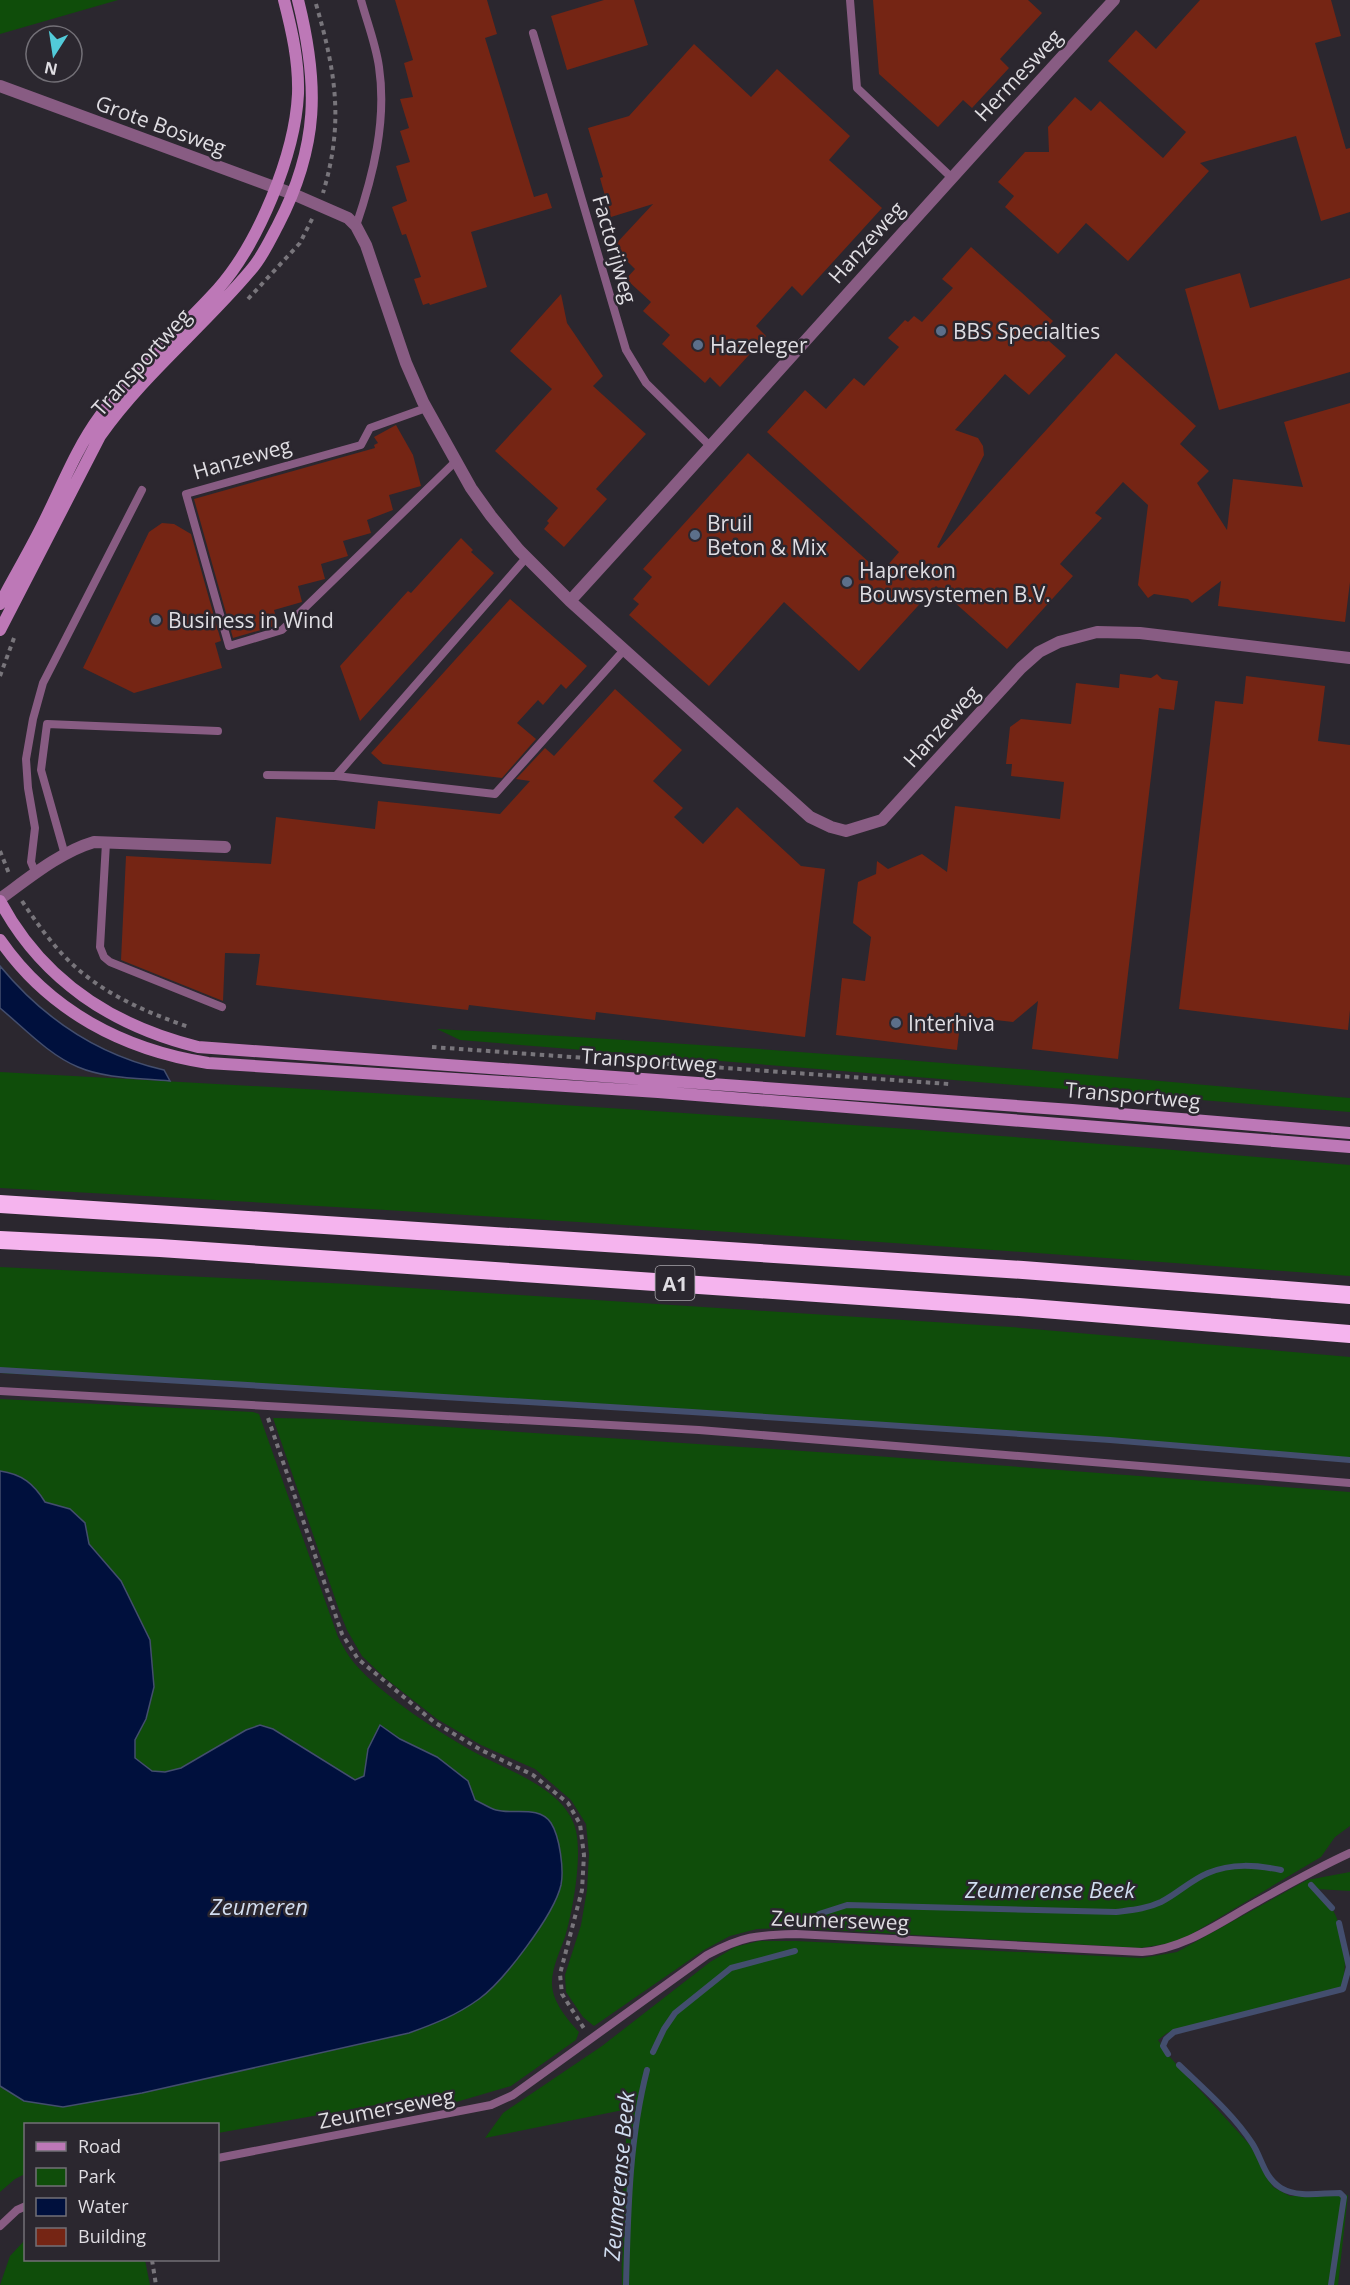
<svg xmlns="http://www.w3.org/2000/svg" width="1350" height="2285" viewBox="0 0 1350 2285" font-family="'Open Sans',sans-serif">
<style>
.green{fill:#0f4d0a}
.water{fill:#00103d;stroke:#434e6e;stroke-width:1.5}
.lines{fill:none;stroke-linecap:round;stroke-linejoin:round}
.stream{stroke:#434e6e;stroke-width:6}
.building{fill:#752514}
.path{stroke:#78757b;stroke-width:4;stroke-dasharray:4.5 4.5;stroke-linecap:butt}
.lane{stroke:#885c83;stroke-width:8}
.street{stroke:#885c83;stroke-width:12}
.secondary{stroke:#bd78b7;stroke-width:12}
.highway{stroke:#f5b4ee;stroke-width:18}
.service-dot{fill:#5c6f8a;stroke:#2b272f;stroke-width:2}
.labels{text-anchor:middle;dominant-baseline:central;stroke-width:5;stroke-linejoin:round;paint-order:stroke}
.shield{fill:#2b272f;stroke:#a9a6ac;stroke-width:1.5}
.shield-label{font-size:20px;font-weight:bold;fill:#dfdde2}
.street-label{font-size:21px;fill:#dfdde2;stroke:#2b272f}
.poi-label{font-size:21px;fill:#dfdde2;stroke:#2b272f;text-anchor:start}
.water-label{font-size:22px;font-style:italic;fill:#d1ddf0;stroke:#2b272f}
</style>
<rect width="100%" height="100%" fill="#2b272f"/>
<path class="green" d="M0,0H118L0,34Z
M437,1029C742,1045 1046,1070 1350,1098V1112L460,1040Z
M0,1072C450,1096 901,1125 1350,1165V1276C900,1242 450,1212 0,1188Z
M0,1267L349,1284L1011,1327L1350,1357V1462L866,1423L0,1373Z
M0,1399L253,1412L259,1414L338,1637C343,1646 348,1656 355,1664C383,1696 438,1732 476,1753C508,1771 560,1787 574,1824C584,1850 573,1910 565,1937C560,1951 551,1970 552,1985C553,2003 568,2020 579,2032L576,2040L511,2086L446,2105L443,2093L218,2133V2124H26L25,2174L15,2179L0,2192V2086L4,2090L142,2093L409,2033C453,2017 472,2007 506,1973L521,1811H497L475,1800L468,1781L437,1757L400,1739L380,1725L368,1749L364,1776L354,1780L273,1729L246,1730L181,1768L165,1772L152,1771L135,1758V1740L146,1719L154,1687L150,1640L121,1581L89,1544L85,1523L70,1509L45,1502L8,1472L0,1471Z
M273,1418L326,1419L862,1455L1350,1492V1826L1335,1837L1321,1857L1190,1935L1171,1943L1140,1948L796,1928L757,1929L730,1936L704,1950L594,2026L583,2017L566,1992L565,1975L581,1925L587,1890L589,1854L586,1824L571,1800L535,1769L481,1745L437,1719L385,1678L362,1656L347,1630L339,1610Z
M1350,1872V1891L1317,1889C1342,1912 1350,1953 1342,1986L1336,1989L1167,2033L1158,2040L1169,2056L1250,2145L1273,2187L1290,2196L1348,2195L1338,2285H622L621,2220L628,2109L485,2138L503,2113L602,2046L710,1962L735,1947L759,1941H796L1142,1958L1177,1952L1307,1880Z
M25,2240L26,2260H145L150,2285H0L10,2256Z"/>
<path class="water" d="M0,966C43,1018 98,1055 164,1070L170,1081C141,1078 106,1079 78,1067C49,1055 24,1028 0,1008Z
M0,1471C22,1474 34,1484 45,1502L70,1509L85,1523L89,1544L121,1581L150,1640L154,1687L146,1719L135,1740V1758L152,1771L165,1772L181,1768L246,1730L260,1725L273,1729L355,1780L364,1776L368,1749L380,1725L400,1739L437,1757L468,1781L475,1800C482,1803 489,1808 496,1810C513,1815 539,1805 551,1823C560,1837 564,1870 561,1885C554,1915 503,1982 479,1999C457,2015 434,2024 409,2033L142,2093L63,2107L24,2101L0,2086Z"/>
<g class="lines">
<path class="stream" d="M0,1370L692,1412L1110,1440L1350,1460
M1311,1885L1332,1908
M814,1921L819,1914L847,1905L1116,1912C1131,1910 1146,1909 1161,1902C1177,1894 1191,1880 1208,1873C1232,1863 1256,1865 1281,1870
M653,2052L664,2029L675,2013L731,1968L795,1951
M1168,2054L1163,2046L1166,2039L1174,2032L1343,1989L1349,1967L1339,1923
M1179,2065C1204,2089 1233,2114 1252,2143C1262,2158 1264,2178 1281,2188C1298,2198 1321,2193 1340,2193L1344,2197L1331,2285
M626,2285C628,2213 629,2140 647,2070"/>
</g>
<path class="building" d="M395,0H487L497,34L485,38L534,197L547,193L552,208L471,232L487,287L430,305L429,303L423,305L414,279L421,277L406,234L402,235L392,207L407,201L396,166L410,162L400,131L409,128L400,99L413,97L404,63L413,60Z
M604,0H634L648,45L567,70L551,16Z
M873,0H1028L1042,13L1000,59L1009,68L972,108L963,100L938,127L879,74Z
M1200,0H1331L1341,36L1315,43L1346,149L1350,148V212L1321,221L1296,136L1200,163L1209,171L1128,261L1086,223L1058,254L1005,207L1014,196L998,182L1025,152H1049L1048,127L1075,97L1091,111L1100,101L1163,158L1186,132L1108,61L1136,30L1156,49Z
M694,44L751,97L777,69L850,136L829,160L882,208L802,296L792,286L756,326L766,336L720,387L710,377L705,383L662,344L670,335L643,311L651,302L626,279L635,269L613,247L653,204L611,217L600,178L603,177L588,128L629,116Z
M971,247L1053,321L1041,334L1066,356L1029,395L1005,374L955,430L978,438L983,446L984,455L937,547L939,548L1116,353L1196,426L1180,444L1209,471L1197,483L1227,530L1233,479L1303,487L1284,422L1350,403V582L1345,622L1218,606L1221,581L1192,603L1188,599L1154,594L1148,598L1138,585L1148,505L1123,482L1095,513L1102,518L1060,564L1073,576L1007,649L936,586L859,671L784,602L709,686L629,615L639,604L633,599L652,577L643,569L748,453L881,573L899,552L767,432L805,390L826,409L854,378L864,386L899,347L888,338L905,320L908,322L914,316L922,322L953,288L942,279Z
M1240,273L1250,308L1350,278V372L1219,410L1185,289Z
M561,294L567,323L603,376L593,386L646,434L596,489L607,499L564,547L544,529L549,523L547,521L558,508L495,451L552,389L510,351Z
M396,425L413,455L421,486L389,495L393,510L367,520L371,533L343,541L348,556L321,564L325,579L298,586L302,602L274,610L278,625L233,638L194,499L375,448L374,445L378,443L374,437Z
M162,523L174,524L191,534L221,641L215,643L222,668L134,693L83,668L149,532Z
M461,538L473,550L471,552L494,573L360,721L340,666L408,591L411,593Z
M510,599L587,666L566,689L561,684L543,705L538,700L517,723L536,739L502,778L383,764L371,753Z
M1120,674L1151,678L1157,674L1162,679L1178,681L1174,710L1159,708L1118,1059L1032,1049L1038,1001L1013,1022L961,1016L957,1050L836,1035L842,978L865,981L871,937L853,923L858,882L876,874L877,861L888,869L922,854L947,872L955,806L1060,819L1064,782L1011,776L1012,764H1006L1010,727L1021,719L1071,724L1076,683L1119,688Z
M1246,676L1325,686L1318,741L1350,745V1010L1348,1030L1179,1009L1215,701L1243,704Z
M615,689L682,750L653,781L683,808L674,817L703,844L737,807L801,866L825,869L805,1037L596,1012L595,1020L469,1005L468,1010L256,985L260,954L225,953L223,1001L121,960L126,856L271,864L276,817L375,829L378,801L500,814L530,781L516,779L545,748L554,756Z"/>
<g class="lines">
<path class="path" d="M316,4C336,73 344,123 323,193
M248,299L300,243L313,217
M0,676L14,638
M0,851L10,876
M22,901C36,922 50,942 68,960C101,993 145,1012 189,1027
M432,1047L949,1084
M268,1418L342,1634L358,1659L434,1722L481,1750L533,1775L568,1803L580,1824L584,1855L582,1890L560,1974L562,1994L585,2030
M152,2260L156,2285"/>
<path class="lane" d="M850,0L857,88L951,177
M533,33L626,350L646,383L711,447
M356,226C373,176 387,121 379,67C376,45 367,22 361,0
M426,408L370,428L361,445L186,494L229,646L282,630L456,461
M267,775L336,776L526,558
M336,776L495,794L624,650
M106,843L100,947L104,957L110,962L222,1007
M65,855L41,770L47,724L218,731
M36,874L31,862L35,828L28,788L26,759L33,719L43,683L142,490
M0,1391L699,1430L1350,1483
M218,2158L491,2105L513,2095L707,1955C743,1936 756,1935 796,1934L1142,1952C1184,1949 1219,1923 1255,1903C1287,1885 1317,1868 1350,1853
M0,2226L17,2210L26,2206"/>
<path class="street" d="M0,86L293,194L348,218L356,226L366,245L406,363L423,402L471,488L491,516L519,550L570,601L810,817L831,827L846,831L882,820L1021,668L1039,652L1059,642L1097,632L1140,633L1350,658
M570,601C752,402 931,199 1114,0
M0,899C29,878 60,852 94,842L225,847"/>
<path class="secondary" d="M0,604C13,579 28,554 41,528C60,491 75,450 100,416C134,370 179,332 218,289C258,244 295,155 298,94C299,62 292,31 284,0
M0,630L100,436C143,375 202,328 250,271C262,258 270,240 278,225C319,146 319,84 298,0
M0,901C42,980 113,1026 198,1047L1072,1110L1350,1133
M0,940C49,1011 124,1050 208,1063L658,1092L1350,1147"/>
<path class="highway" d="M0,1204L1023,1270L1350,1295
M0,1240L160,1248L1019,1307L1350,1334"/>
</g>
<g class="service-dot">
<circle cx="941" cy="331" r="6"/>
<circle cx="698" cy="345" r="6"/>
<circle cx="695" cy="535" r="6"/>
<circle cx="847" cy="582" r="6"/>
<circle cx="156" cy="620" r="6"/>
<circle cx="896" cy="1023" r="6"/>
</g>
<g class="labels">
<rect class="shield" x="655.5" y="1266" width="39" height="34" rx="4.5"/>
<g class="shield-label">
<text x="675" y="1283">A1</text>
</g>
<g class="street-label">
<text transform="translate(1018 75) rotate(-47)">Hermesweg</text>
<text transform="translate(161 125) rotate(20)">Grote Bosweg</text>
<text transform="translate(866 242) rotate(-48)">Hanzeweg</text>
<text transform="translate(615 249) rotate(74)">Factorijweg</text>
<text transform="translate(141 362) rotate(-48)">Transportweg</text>
<text transform="translate(242 458) rotate(-16)">Hanzeweg</text>
<text transform="translate(941 726) rotate(-48)">Hanzeweg</text>
<text transform="translate(649 1060) rotate(4)">Transportweg</text>
<text transform="translate(1133 1095) rotate(5)">Transportweg</text>
<text transform="translate(840 1920) rotate(2)">Zeumerseweg</text>
<text transform="translate(386 2108) rotate(-11)">Zeumerseweg</text>
</g>
<g class="poi-label">
<text x="953" y="331">BBS Specialties</text>
<text x="710" y="345">Hazeleger</text>
<text x="707" y="523">Bruil<tspan x="707" dy="24">Beton &amp; Mix</tspan></text>
<text x="859" y="570">Haprekon<tspan x="859" dy="24">Bouwsystemen B.V.</tspan></text>
<text x="168" y="620">Business in Wind</text>
<text x="908" y="1023">Interhiva</text>
</g>
<g class="water-label">
<text x="1050" y="1889">Zeumerense Beek</text>
<text x="259" y="1906">Zeumeren</text>
<text transform="translate(618 2176) rotate(-85)">Zeumerense Beek</text>
</g>
</g>
<rect x="24" y="2123" width="195" height="138" fill="#2b272f" stroke="#737077" stroke-width="1.5"/>
<rect x="36" y="2142" width="30" height="9" fill="#bd78b7" stroke="#737077" stroke-width="1.5"/>
<text x="78" y="2153" font-size="18" fill="#dfdde2">Road</text>
<rect x="36" y="2168" width="30" height="18" fill="#0f4d0a" stroke="#737077" stroke-width="1.5"/>
<text x="78" y="2183" font-size="18" fill="#dfdde2">Park</text>
<rect x="36" y="2198" width="30" height="18" fill="#00103d" stroke="#737077" stroke-width="1.5"/>
<text x="78" y="2213" font-size="18" fill="#dfdde2">Water</text>
<rect x="36" y="2228" width="30" height="18" fill="#752514" stroke="#737077" stroke-width="1.5"/>
<text x="78" y="2243" font-size="18" fill="#dfdde2">Building</text>
<g transform="translate(54 54) rotate(192)"><circle r="28" fill="#2b272f" stroke="#737077" stroke-width="1.5"/>
<path d="M0-4.5L10 22L0 15L-10 22Z" fill="#52cbd9"/>
<text y="-9" font-size="16" font-weight="bold" text-anchor="middle" fill="#dfdde2">N</text>
</g>
</svg>
